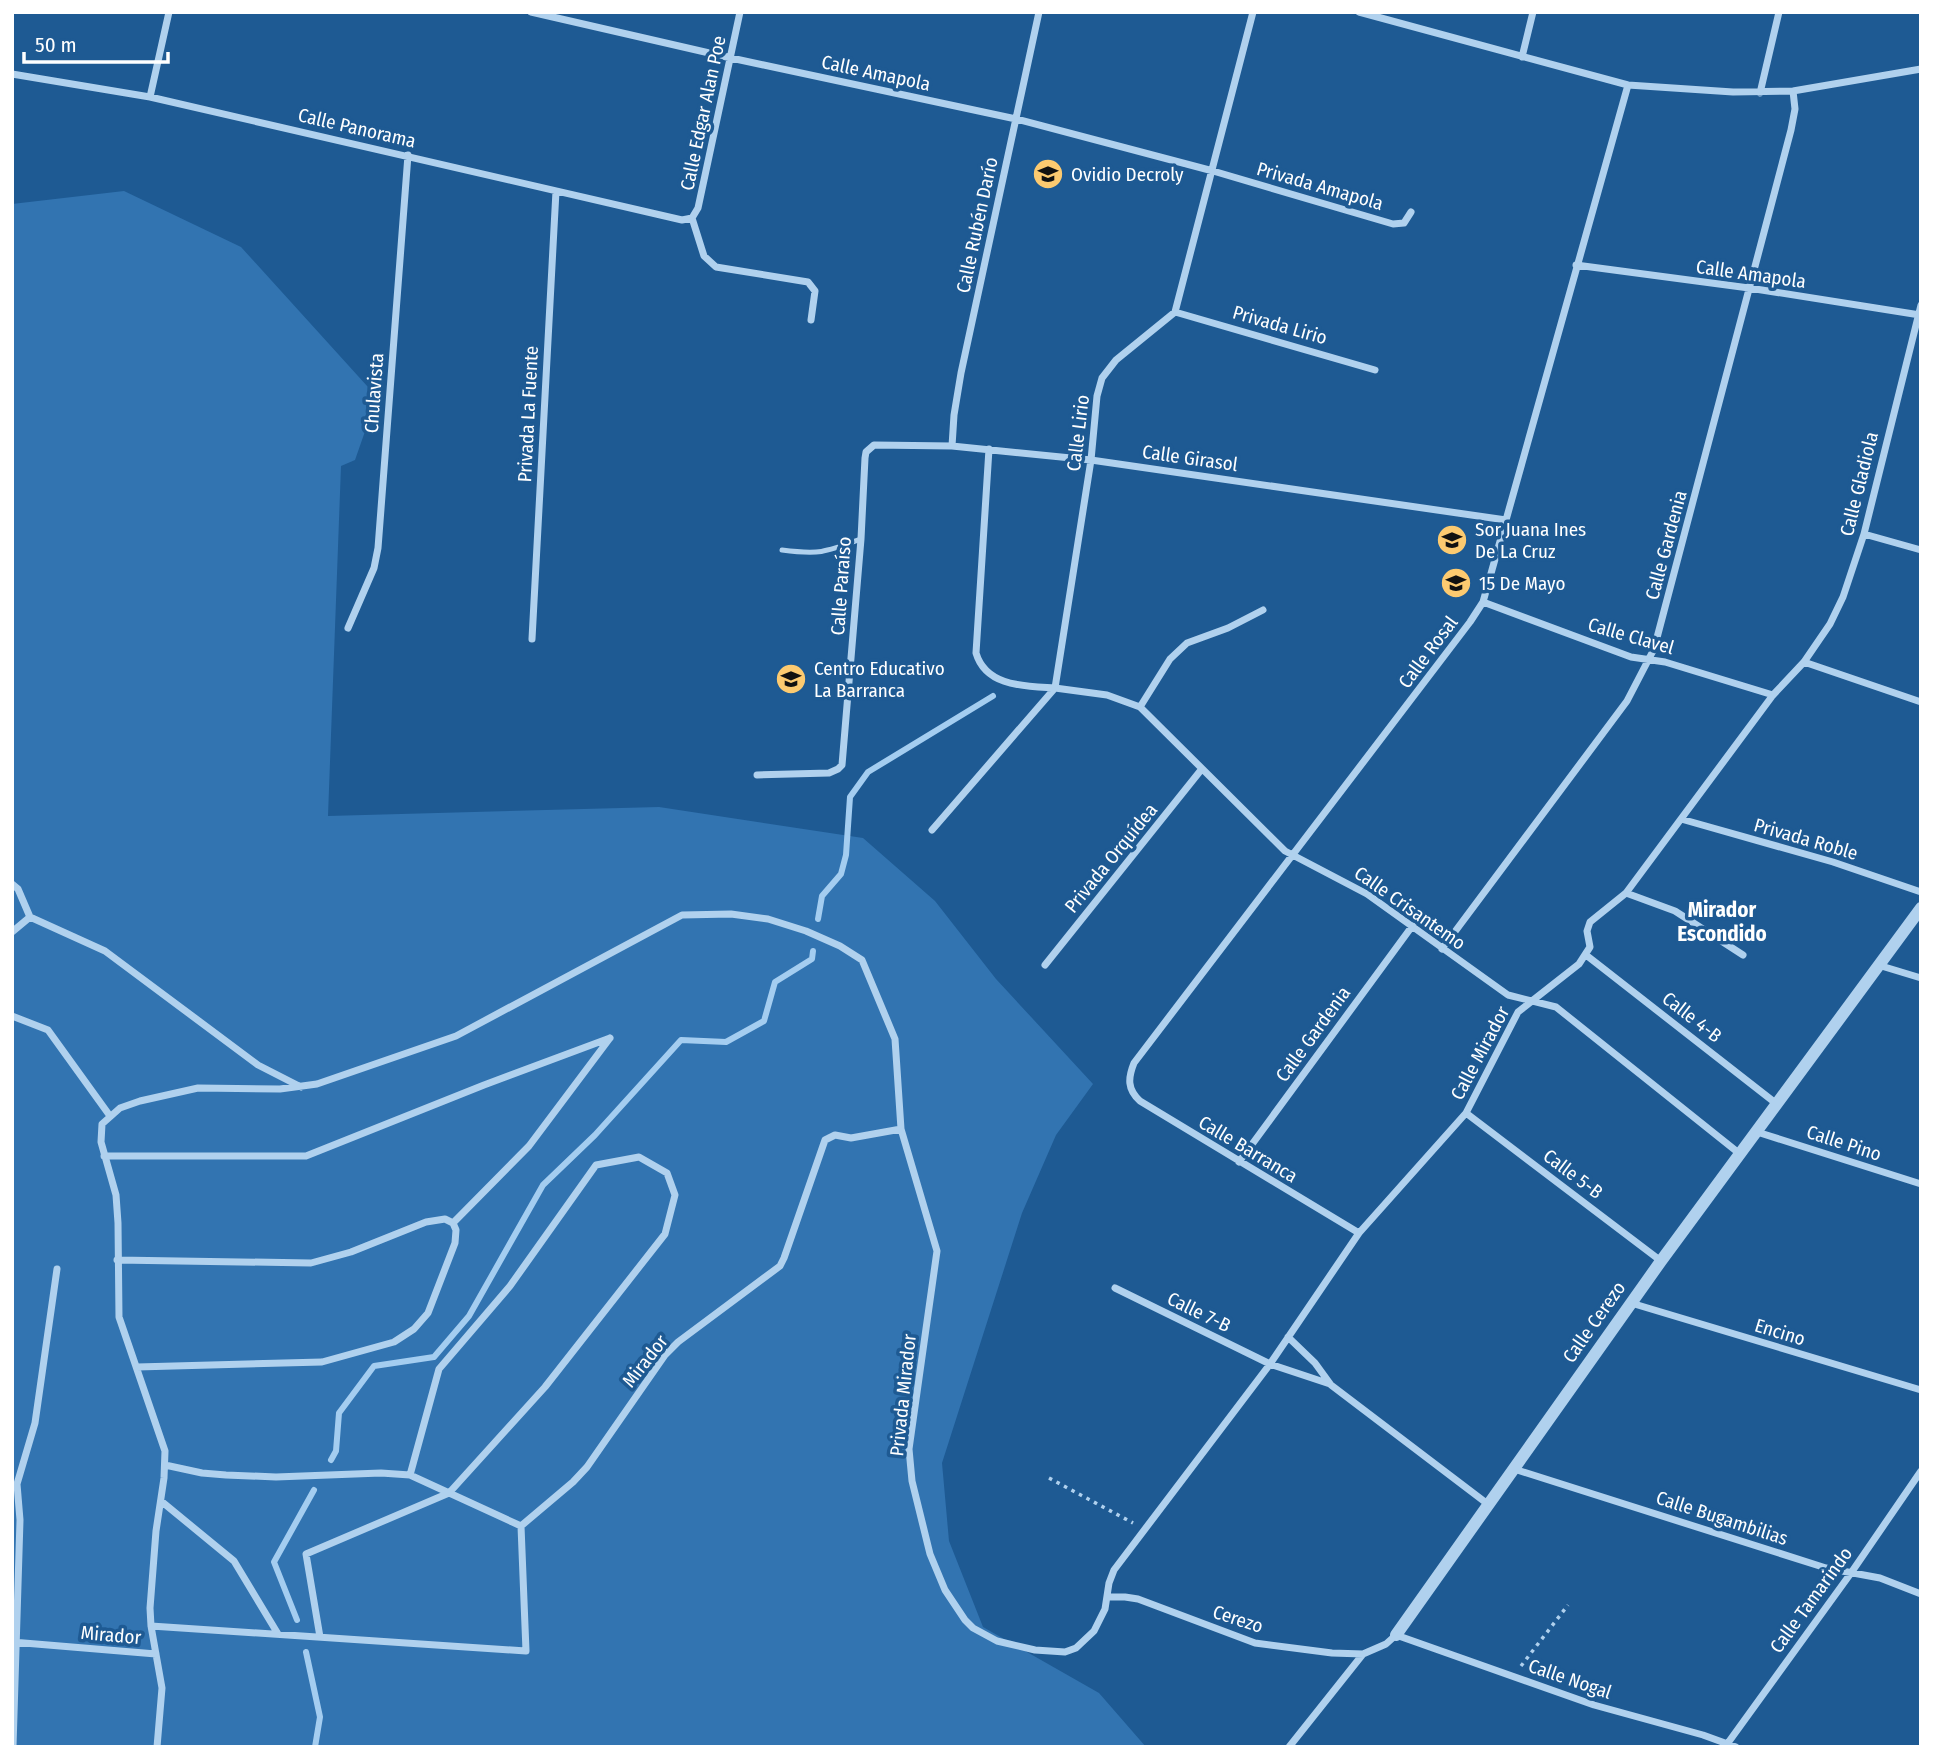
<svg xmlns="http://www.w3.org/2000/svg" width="1933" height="1759" viewBox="0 0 1933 1759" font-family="'Fira Sans Condensed',sans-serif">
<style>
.green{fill:#3274b1}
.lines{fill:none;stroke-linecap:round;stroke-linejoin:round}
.stream{stroke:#a4cdf0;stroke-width:6}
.path{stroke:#b0d1ee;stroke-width:3.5;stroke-dasharray:3.5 5;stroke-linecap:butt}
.service{stroke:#b0d1ee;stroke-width:5}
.minor{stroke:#b0d1ee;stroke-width:7}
.tertiary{stroke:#b0d1ee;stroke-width:12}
.labels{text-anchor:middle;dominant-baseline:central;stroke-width:7;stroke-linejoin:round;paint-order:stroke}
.street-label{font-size:19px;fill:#fff;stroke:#1e5a93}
.poi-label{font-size:19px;fill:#fff;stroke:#1e5a93;text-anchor:start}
.neighbourhood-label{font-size:21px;font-weight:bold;fill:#fff;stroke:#1e5a93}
</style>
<rect width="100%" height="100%" fill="#1e5a93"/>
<path class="green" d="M124,191L241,247L377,397L355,460L341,466L328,816L659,807L863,838L935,901L996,979L1093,1084L1056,1135L1022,1213L942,1463L949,1541L983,1627L1099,1693L1146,1747H12V204Z"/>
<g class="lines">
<path class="stream" d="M818,919L822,896L841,874L846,855L850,797L868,772L993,696
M331,1460L336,1451L339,1413L374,1366L434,1357L469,1316L543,1185L595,1135L681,1040L726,1042L764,1021L775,982L812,959L813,951
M297,1620L274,1562L314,1490
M306,1652L320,1717L315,1747"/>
<path class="path" d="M1049,1478L1133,1523
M1521,1666L1568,1605"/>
<path class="service" d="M782,550C820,555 826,552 861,539"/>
<path class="minor" d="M531,12L731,58L1016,119L1213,171L1393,224L1404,223L1411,212
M1359,12L1628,85L1733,92L1793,91L1921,69
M1522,57L1533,12
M12,74L150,97L682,220L692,218
M1760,93L1779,12
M150,97L169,12
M692,218L698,208L740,12
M692,218L704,256L716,267L808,282L815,291L811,320
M1576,265L1749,288L1920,315
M1175,312L1375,370
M952,446L954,415L961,373L1039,12
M989,449L976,653C986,687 1025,686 1055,688L1091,460L1097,396L1102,378L1116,360L1175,312L1253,12
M1864,534L1921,550
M1483,602L1631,657L1665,662L1773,695
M348,628L374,568L378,548L408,155
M532,639L556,191
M1804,662L1921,702
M1140,707L1170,659L1187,643L1228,628L1263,610
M757,775L829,773L838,769L842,765L861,539L865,458L866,452L874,445L952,446L1091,460L1506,520
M1681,819L1833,862L1921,892
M932,830L1055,688L1107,695L1140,707L1285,851L1367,894L1508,995L1556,1007L1740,1154
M12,884L18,889L30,917L105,951L258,1065L301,1087
M1626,893L1675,911L1743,955
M12,932L30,917
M1442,949L1627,701L1654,649L1791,130L1795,109L1793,91
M1586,955L1778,1105
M1045,965L1201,770
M1878,965L1921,978
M12,1016L48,1030L110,1116
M1466,1113L1661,1261
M1757,1132L1921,1184
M104,1156H306L484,1085L610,1038
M1239,1162L1413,925
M453,1223L529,1146L610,1038
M1359,1233L1140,1101C1127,1089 1128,1078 1134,1063L1470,622L1483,602L1628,85
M117,1260L311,1263L351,1252L426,1222L445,1219L453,1223
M1115,1288L1270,1364L1330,1384
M1631,1303L1921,1390
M1288,1337L1315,1363L1331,1385L1489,1505
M137,1367L322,1362L394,1342L414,1329L428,1313L455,1243L456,1230L453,1223
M165,1465L202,1473L226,1475L276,1477L381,1473L410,1475L521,1526
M1514,1469L1826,1568L1880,1578L1921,1594
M161,1501L234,1561L278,1634
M521,1526L573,1482L587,1467L665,1355L678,1342L780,1266L784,1258L825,1140L835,1135L851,1138L901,1129
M1107,1597H1125L1138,1599L1255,1643L1332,1653L1363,1654
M151,1626L526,1651L521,1526
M320,1637L306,1554L449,1493L545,1387L665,1234L675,1195L667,1173L639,1157L596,1165L510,1286L439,1369L410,1475
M12,1642L156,1654
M13,1747L20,1520L17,1484L35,1423L57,1269
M157,1747L162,1688L151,1626L150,1608L156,1531L164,1478L165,1451L119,1317L118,1223L116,1195L101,1142L102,1124L120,1108L140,1101L198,1088L280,1089L317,1084L456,1036L682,915L731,914L768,919L806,931L840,946L862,960L895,1039L901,1129L937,1251L909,1449L912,1481L930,1554L945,1590L965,1620L973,1628L997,1641L1035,1650L1065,1652L1076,1648L1094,1631L1105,1609L1109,1583L1114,1570L1270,1364L1359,1233L1466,1113L1518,1012L1579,964L1590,947L1587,931L1590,922L1626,893L1773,695L1804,662L1830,624L1843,597L1864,534L1921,305
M1289,1747L1363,1654L1386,1644L1396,1635L1594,1705L1703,1735L1736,1747
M1725,1747L1851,1573L1921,1471"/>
<path class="tertiary" d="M1396,1635L1661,1261L1921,908"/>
</g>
<defs>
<g id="school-disc" transform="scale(1.575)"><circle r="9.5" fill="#fcca70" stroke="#1e5a93"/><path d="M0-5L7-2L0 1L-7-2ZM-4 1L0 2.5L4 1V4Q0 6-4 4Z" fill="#111"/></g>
</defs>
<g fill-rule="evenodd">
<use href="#school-disc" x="1048" y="174"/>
<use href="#school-disc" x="1452" y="540"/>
<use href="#school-disc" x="1456" y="583"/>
<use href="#school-disc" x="791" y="679"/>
</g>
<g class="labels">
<g class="street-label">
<text transform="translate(876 73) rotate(12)">Calle Amapola</text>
<text transform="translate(703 113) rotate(-78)">Calle Edgar Alan Poe</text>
<text transform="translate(357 128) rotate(13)">Calle Panorama</text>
<text transform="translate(1320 186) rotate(16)">Privada Amapola</text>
<text transform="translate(977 225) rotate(-78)">Calle Rubén Darío</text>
<text transform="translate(1751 274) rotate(8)">Calle Amapola</text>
<text transform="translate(1280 325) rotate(16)">Privada Lirio</text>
<text transform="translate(374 393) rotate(-86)">Chulavista</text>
<text transform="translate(528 414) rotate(-87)">Privada La Fuente</text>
<text transform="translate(1078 433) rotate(-83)">Calle Lirio</text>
<text transform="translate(1190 458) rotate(8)">Calle Girasol</text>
<text transform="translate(1859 484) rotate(-76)">Calle Gladiola</text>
<text transform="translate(1666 545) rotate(-75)">Calle Gardenia</text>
<text transform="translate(841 586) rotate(-86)">Calle Paraíso</text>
<text transform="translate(1631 636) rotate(16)">Calle Clavel</text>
<text transform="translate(1428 652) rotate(-53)">Calle Rosal</text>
<text transform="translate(1806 839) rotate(16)">Privada Roble</text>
<text transform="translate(1111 858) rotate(-51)">Privada Orquídea</text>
<text transform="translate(1410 908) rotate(35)">Calle Crisantemo</text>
<text transform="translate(1692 1017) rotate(38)">Calle 4-B</text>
<text transform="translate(1313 1034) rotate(-54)">Calle Gardenia</text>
<text transform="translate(1480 1053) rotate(-62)">Calle Mirador</text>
<text transform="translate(1844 1143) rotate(18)">Calle Pino</text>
<text transform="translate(1248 1149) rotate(31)">Calle Barranca</text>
<text transform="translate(1573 1174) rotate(37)">Calle 5-B</text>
<text transform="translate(1199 1312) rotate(26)">Calle 7-B</text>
<text transform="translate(1594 1322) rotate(-55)">Calle Cerezo</text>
<text transform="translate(1780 1332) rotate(17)">Encino</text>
<text transform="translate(645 1361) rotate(-52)">Mirador</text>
<text transform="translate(903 1395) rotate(-84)">Privada Mirador</text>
<text transform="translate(1722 1518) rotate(18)">Calle Bugambilias</text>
<text transform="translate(1811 1600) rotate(-54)">Calle Tamarindo</text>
<text transform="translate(1238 1619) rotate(18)">Cerezo</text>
<text transform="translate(111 1635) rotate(5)">Mirador</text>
<text transform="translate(1570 1679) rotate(19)">Calle Nogal</text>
</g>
<g class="poi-label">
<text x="1071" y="174">Ovidio Decroly</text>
<text x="1475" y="529">Sor Juana Ines<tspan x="1475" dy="22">De La Cruz</tspan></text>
<text x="1479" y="583">15 De Mayo</text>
<text x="814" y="668">Centro Educativo<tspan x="814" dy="22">La Barranca</tspan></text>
</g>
<g class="neighbourhood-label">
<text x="1722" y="910">Mirador<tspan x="1722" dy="24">Escondido</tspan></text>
</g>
</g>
<rect width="1933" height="1759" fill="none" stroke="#ffffff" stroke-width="28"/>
<path d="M24 52v10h144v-10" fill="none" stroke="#ffffff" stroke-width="3.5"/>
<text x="35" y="52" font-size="21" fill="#ffffff" stroke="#1e5a93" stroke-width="5" paint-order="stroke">50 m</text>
</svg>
